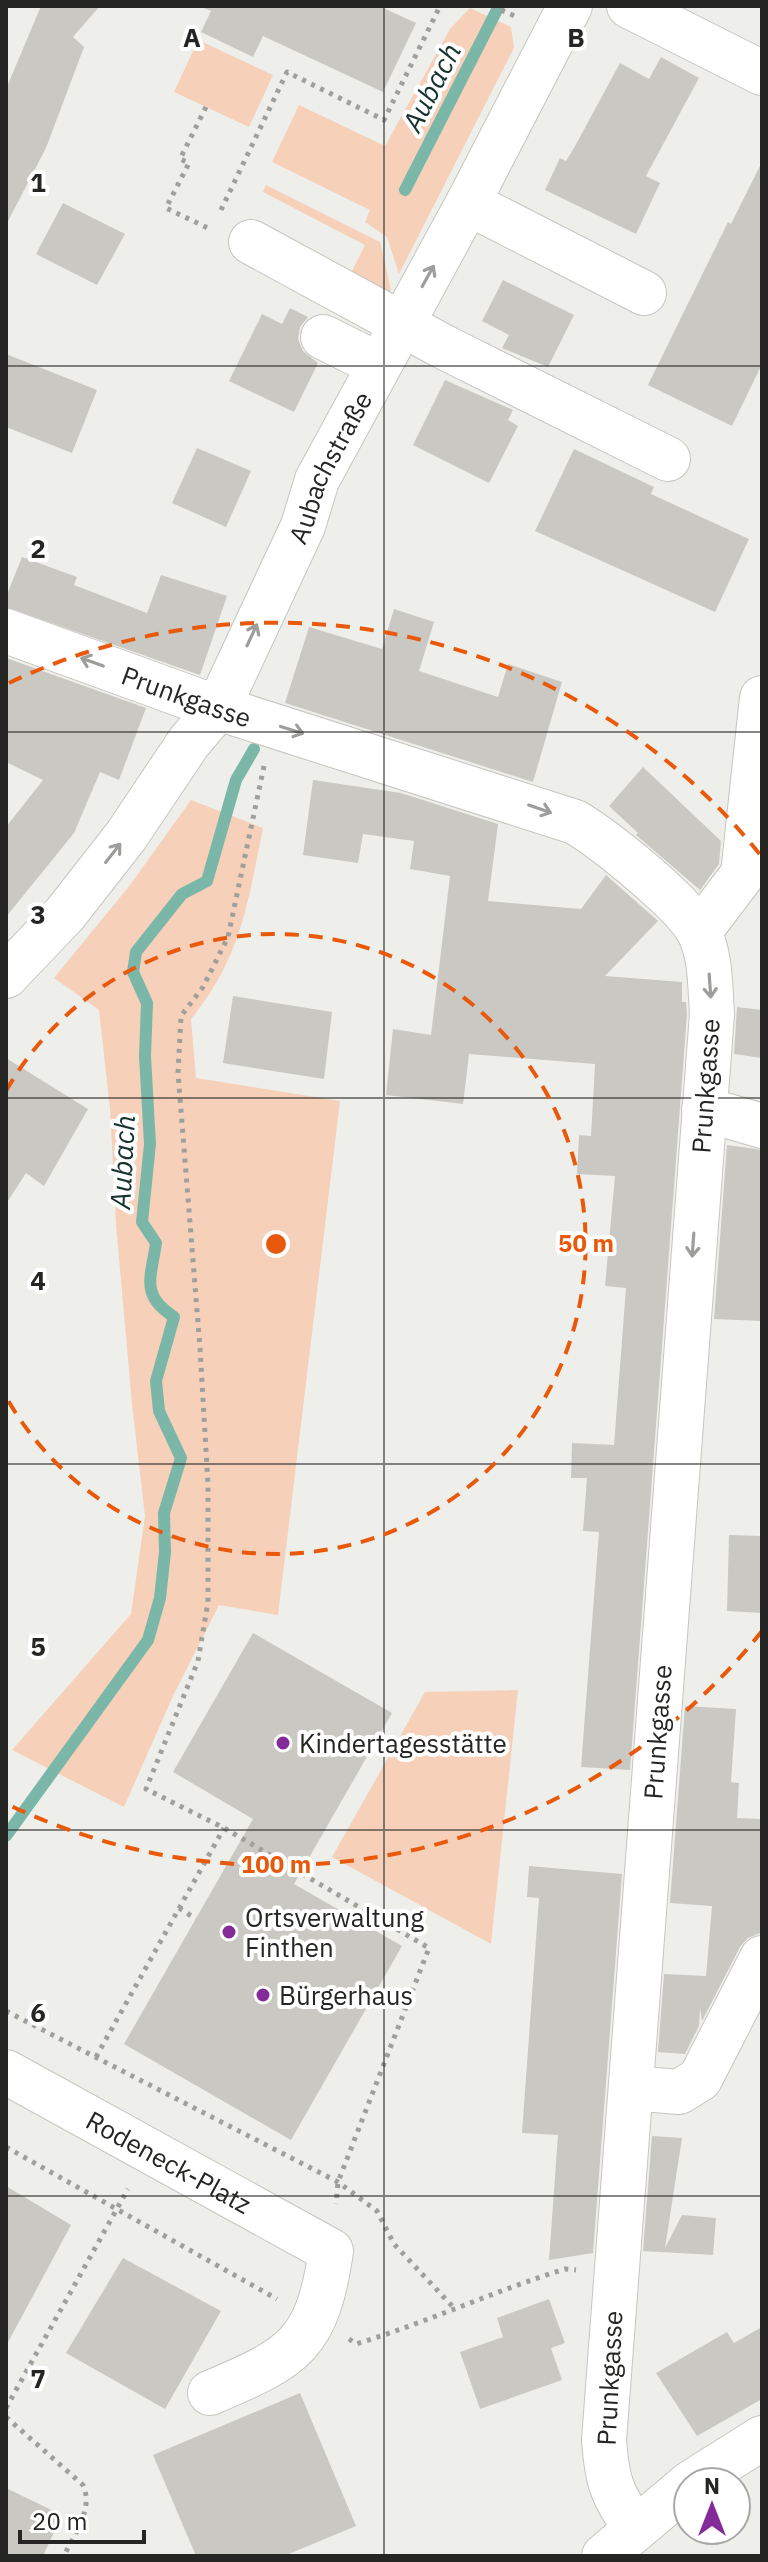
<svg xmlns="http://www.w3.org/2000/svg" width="768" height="2562" viewBox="0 0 768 2562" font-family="'IBM Plex Sans',sans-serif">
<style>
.green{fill:#f6d0b9}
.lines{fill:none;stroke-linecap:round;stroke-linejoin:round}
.stream{stroke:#7ab7a9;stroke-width:12}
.building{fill:#cac8c3}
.minor-casing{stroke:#c5c6c1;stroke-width:46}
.major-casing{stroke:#c5c6c1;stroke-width:46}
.path{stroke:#9f9f9c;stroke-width:5;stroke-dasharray:4 6;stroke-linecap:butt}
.minor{stroke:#fff;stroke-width:44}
.major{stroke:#fff;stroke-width:44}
.oneway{stroke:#9d9d9c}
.grid{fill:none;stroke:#252523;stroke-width:2;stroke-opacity:0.55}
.ring{fill:none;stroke:#e8590c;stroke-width:4;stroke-dasharray:14 10}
.poi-dot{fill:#822b99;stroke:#fff;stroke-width:3}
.labels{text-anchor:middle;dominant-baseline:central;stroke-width:8;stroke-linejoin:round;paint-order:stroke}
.street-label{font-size:26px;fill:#252523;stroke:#fff}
.poi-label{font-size:26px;fill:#252523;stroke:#fff;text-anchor:start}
.water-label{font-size:28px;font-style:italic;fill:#15332d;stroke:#fff}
.grid-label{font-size:26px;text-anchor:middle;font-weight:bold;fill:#252523;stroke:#fff;stroke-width:8;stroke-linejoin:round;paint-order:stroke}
.centre{fill:#e8590c;stroke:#fff;stroke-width:4}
.ring-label{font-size:24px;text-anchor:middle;font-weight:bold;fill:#e8590c;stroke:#fff;stroke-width:8;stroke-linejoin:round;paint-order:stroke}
</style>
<rect width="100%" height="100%" fill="#eeefea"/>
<path class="green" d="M470,8L511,27L514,48L399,274L387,237L365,222L370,210L272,162L299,105L385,146L450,29Z
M198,40L273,75L249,127L174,92Z
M266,185L380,242L391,290L388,295L350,275L365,245L263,192Z
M191,800L263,828C248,902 241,958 191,1019L196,1078L340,1101L278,1615L219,1605L173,1696L124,1807L12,1750L131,1614L145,1516L132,1404L116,1224L110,1108L99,1010L54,978L130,885Z
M518,1690L491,1944L332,1857L425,1692Z"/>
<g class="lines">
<path class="stream" d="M405,190L499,6
M6,1836L148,1640L160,1598L165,1552L164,1513L181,1458L159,1411L156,1381L174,1317C140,1295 151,1278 156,1243L142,1222L150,1144L145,1056L147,1003L133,972L136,952L182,894L207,881L236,780L254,749"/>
</g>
<path class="building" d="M41,6H100L73,37L84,47L46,148L6,225V89Z
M199,6H379L416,23L383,92L263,36L253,57L201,32L211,11Z
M661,57L699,78L646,176L660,183L636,234L545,190L560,158L566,161L574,148L620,63L649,79Z
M762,162V364L732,426L648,385L728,222L731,224Z
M63,203L125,234L97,285L36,254Z
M503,280L574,315L548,367L502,348L509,335L482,321Z
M290,308L308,317L300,327L298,339L303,351L318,363L294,412L229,381L262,314L282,324Z
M6,354L97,390L72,453L6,427Z
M445,380L513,410L508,420L518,426L489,483L413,445Z
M197,448L251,471L226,527L172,503Z
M574,449L654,487L651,494L749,539L715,612L535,531Z
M22,557L77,577L74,585L147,613L161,575L227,596L200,675L6,607V597Z
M394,609L434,622L419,671L498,697L508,664L562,682L533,782L285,703L309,627L382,649Z
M6,658L146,708L119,780L100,772L74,833L6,917V827L43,780L6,762Z
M643,767L721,841L719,864L700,890L636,835L638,833L609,806Z
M313,780L401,793L498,824L488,901L581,909L606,875L658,921L605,976L682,982V1002H686L687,1014L630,1770L581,1767L599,1532L583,1531L587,1478H571L572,1443L614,1445L626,1288L605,1286L615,1176L577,1174L579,1135L591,1136L595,1064L469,1054L463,1104L386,1095L393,1029L431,1035L450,876L410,869L414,841L363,834L358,863L303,855Z
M233,996L332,1012L324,1079L223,1063Z
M737,1007L762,1010V1058L734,1054Z
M6,1058L88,1109L44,1186L26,1173L6,1204Z
M727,1145L762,1150V1321L714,1319Z
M729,1535L762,1536V1613L727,1611Z
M253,1633L392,1713L294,1884L402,1946L291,2140L124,2044L253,1819L173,1772Z
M685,1706L736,1709L731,1782L739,1783L737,1818L762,1819V1927L760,1933L748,1938L740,1947L702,2021L700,2008L699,2026L685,2054L658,2052L664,1974L706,1976L712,1906L670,1903Z
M529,1866L622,1874L593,2253L549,2260L558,2135L522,2133L539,1898L527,1897Z
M652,2136L682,2138L665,2248L682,2215L716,2218L713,2255L643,2251Z
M6,2186L71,2225L6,2346Z
M123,2258L221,2311L165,2409L66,2353Z
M549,2299L565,2343L551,2348L562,2380L480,2409L460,2352L503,2337L497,2318Z
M762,2327V2399L697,2436L656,2373L727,2332L734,2343Z
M300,2393L356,2526L284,2556H196L153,2455Z
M6,2488L62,2515L43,2556H6Z"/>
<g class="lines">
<g class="minor-casing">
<g id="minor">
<path d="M629,6L762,73"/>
<path d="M468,203L644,293"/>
<path d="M251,242L444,347L668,459"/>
<path d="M323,337L379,365"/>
<path id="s1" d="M6,631L218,708L575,822C605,840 686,904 700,934C711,958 710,987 712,1014L604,2440C607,2480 611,2494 635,2527"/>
<path d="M699,932L743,874L762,698"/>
<path d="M704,1109L762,1126"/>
<path id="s2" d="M6,2072L331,2251C317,2345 295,2357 210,2393"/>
<path d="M631,2088L679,2092L700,2079L762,1958"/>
</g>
</g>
<g class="major-casing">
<g id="major">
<path id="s3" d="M6,976L65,914L126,836L189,742L218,708L303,526L317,480L468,203L570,6"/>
<path d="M692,2482L762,2438"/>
<path d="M604,2556L688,2485"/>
</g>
</g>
<path class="path" d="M492,6L517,17
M206,107L180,159L189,163L166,208L212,230
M221,210L287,72L384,120L440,6
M264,766L228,937L203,987L181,1016L178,1073L200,1348L208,1484V1602L198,1661L146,1789L224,1828L429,1948L338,2182L336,2204
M179,1908L196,1919
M6,2011L338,2182L377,2211L394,2244L453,2307
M96,2057L224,1828
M6,2147L277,2299
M349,2339L356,2344C428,2322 494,2291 565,2269L576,2270
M6,2408L128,2189
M6,2417L83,2485C94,2509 74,2534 64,2556"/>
<use href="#minor" class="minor"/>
<use href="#major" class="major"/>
</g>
<defs><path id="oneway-shaft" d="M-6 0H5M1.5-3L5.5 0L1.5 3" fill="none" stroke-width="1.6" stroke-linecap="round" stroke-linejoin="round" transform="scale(2)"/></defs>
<g class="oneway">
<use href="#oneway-shaft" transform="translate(428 276) rotate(-61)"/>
<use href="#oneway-shaft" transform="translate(252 635) rotate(-65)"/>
<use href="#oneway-shaft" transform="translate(92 662) rotate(-160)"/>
<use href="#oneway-shaft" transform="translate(292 730) rotate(17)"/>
<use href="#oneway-shaft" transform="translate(540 809) rotate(19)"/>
<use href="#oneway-shaft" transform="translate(113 853) rotate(-52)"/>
<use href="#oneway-shaft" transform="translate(710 986) rotate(86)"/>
<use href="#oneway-shaft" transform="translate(693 1245) rotate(94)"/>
</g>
<path class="grid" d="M384,6V2556M6,366H762M6,732H762M6,1098H762M6,1464H762M6,1830H762M6,2196H762"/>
<g class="ring">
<path d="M6 1091A310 310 0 1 1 6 1397"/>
<path d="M762 1631A621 621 0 0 1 9 1805M9 683A621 621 0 0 1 762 857"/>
</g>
<g class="poi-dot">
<circle cx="283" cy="1743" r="8"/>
<circle cx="229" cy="1932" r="8"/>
<circle cx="263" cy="1995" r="8"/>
</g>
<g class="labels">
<g class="street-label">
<text stroke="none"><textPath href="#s3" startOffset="608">Aubachstraße</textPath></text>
<text stroke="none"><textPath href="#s1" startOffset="192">Prunkgasse</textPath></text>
<text transform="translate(705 1086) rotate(-86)">Prunkgasse</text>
<text transform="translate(657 1732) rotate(-86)">Prunkgasse</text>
<text stroke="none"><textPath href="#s2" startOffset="186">Rodeneck-Platz</textPath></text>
<text transform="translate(609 2378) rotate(-87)">Prunkgasse</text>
</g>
<g class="poi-label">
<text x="299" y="1743">Kindertagesstätte</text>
<text x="245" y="1917">Ortsverwaltung<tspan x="245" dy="30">Finthen</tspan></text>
<text x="279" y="1995">Bürgerhaus</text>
</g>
<g class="water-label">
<text transform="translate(431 87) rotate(-63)">Aubach</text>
<text transform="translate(122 1162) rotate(-87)">Aubach</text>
</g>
</g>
<g class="grid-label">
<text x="192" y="47">A</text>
<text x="576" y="47">B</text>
<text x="38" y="192">1</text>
<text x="38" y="558">2</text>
<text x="38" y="924">3</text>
<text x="38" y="1290">4</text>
<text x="38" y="1656">5</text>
<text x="38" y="2022">6</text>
<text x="38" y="2388">7</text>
</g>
<circle cx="276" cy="1244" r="12" class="centre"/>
<g class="ring-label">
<text x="586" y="1252">50 m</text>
<text x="276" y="1873">100 m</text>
</g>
<rect width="768" height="2562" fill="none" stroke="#252523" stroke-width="16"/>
<g transform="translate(712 2506)"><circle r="38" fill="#ffffff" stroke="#a8a8a7" stroke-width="2"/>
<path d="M0-6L14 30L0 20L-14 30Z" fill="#822b99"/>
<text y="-12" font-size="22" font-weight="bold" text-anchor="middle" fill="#252523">N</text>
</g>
<path d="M20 2530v12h124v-12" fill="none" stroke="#252523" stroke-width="4"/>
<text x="32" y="2530" font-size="24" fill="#252523" stroke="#ffffff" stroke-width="6" paint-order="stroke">20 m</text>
</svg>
